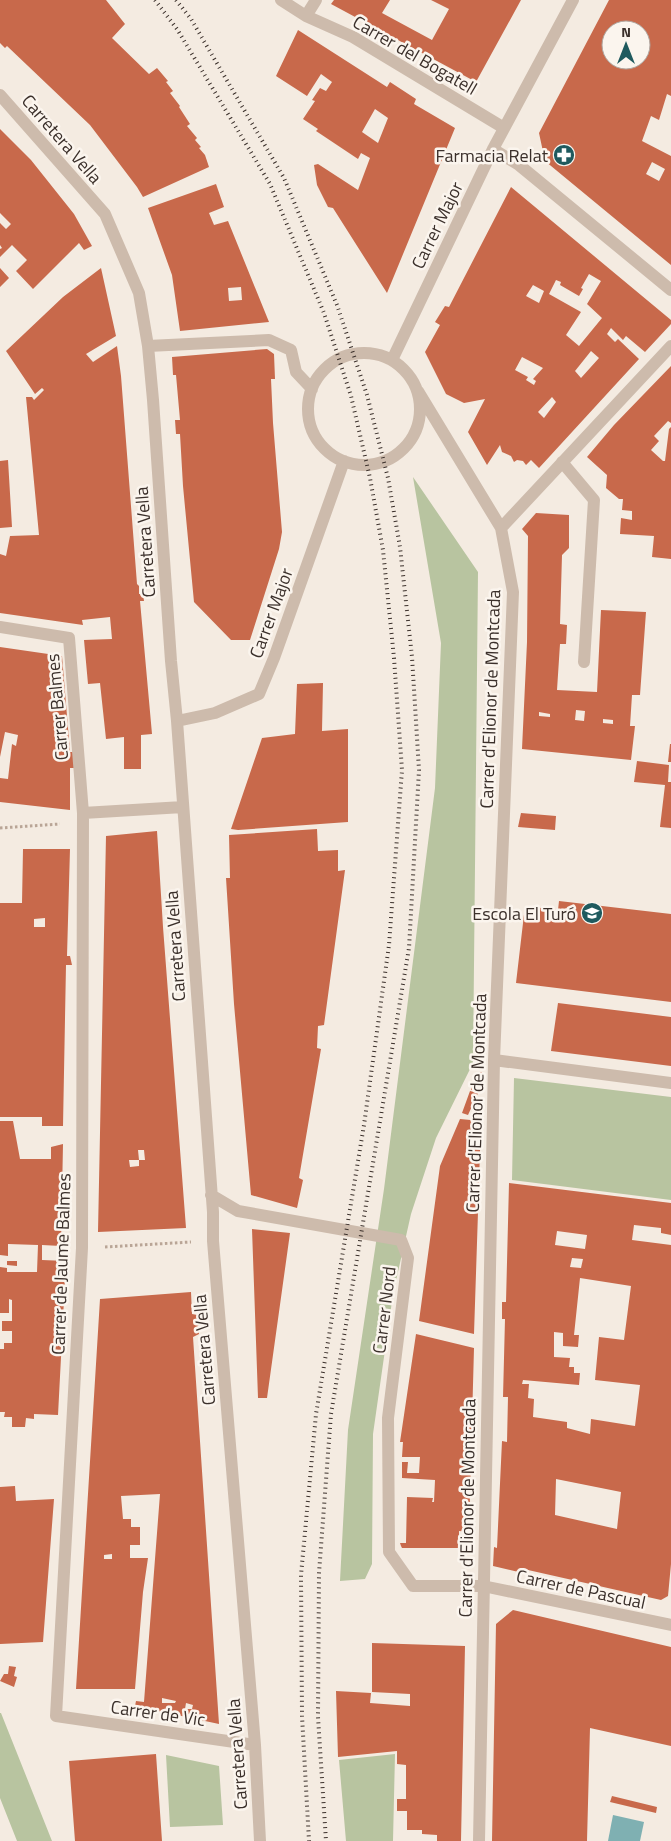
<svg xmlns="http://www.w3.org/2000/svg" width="671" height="1841" viewBox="0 0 671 1841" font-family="'Titillium Web',sans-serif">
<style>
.green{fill:#b8c4a0}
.water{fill:#7fb0b2}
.building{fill:#c8694b;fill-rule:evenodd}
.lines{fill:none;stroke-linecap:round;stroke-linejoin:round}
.path{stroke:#b9a596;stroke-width:3;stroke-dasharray:2.5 2.5;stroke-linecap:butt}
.minor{stroke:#cdbbac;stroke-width:12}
.rail{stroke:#3b302b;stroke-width:4;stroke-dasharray:1 4;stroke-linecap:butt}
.labels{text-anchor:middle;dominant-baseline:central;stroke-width:5;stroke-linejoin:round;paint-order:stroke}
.street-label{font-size:18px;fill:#3b302b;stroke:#fbf5ee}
.poi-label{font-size:18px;fill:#3b302b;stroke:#fbf5ee;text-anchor:end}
</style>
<rect width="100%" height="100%" fill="#f4ebe1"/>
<path class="green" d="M413,477L478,572L473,1063L436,1138L411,1214L393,1294L373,1434L372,1564L365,1579L340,1581L348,1430L384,1189L435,788L441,643Z
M514,1078L671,1097V1200L512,1180Z
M0,1713H1L52,1841H17L0,1798Z
M395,1754L393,1841H346L339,1760Z
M166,1755L219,1766L223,1825L170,1827Z"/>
<path class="water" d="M613,1815L644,1822L640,1841H608Z"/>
<path class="building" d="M0,0H106L125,24L112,38L149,74L157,68L168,81L166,82L173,91L170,93L180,106L179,107L190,124L187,126L197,138L195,140L201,147L199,148L205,155L209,167L143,197L137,187L90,125L7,46L5,48L0,43Z
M334,0H390L382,13L432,40L449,9L431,0H521L476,82L331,4Z
M609,0H671V96L667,94L659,120L651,116L642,141L671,156V265L545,161L539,133ZM611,30H641V60H611ZM652,162L665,169L659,181L646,174Z
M298,30L387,87L390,82L416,99L414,104L455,128L387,293L333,208L328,207L317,185L314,165L318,164L358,190L370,158L361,153L358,159L316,131L318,129L303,119L315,101L312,100L320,88L326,91L332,82L321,74L307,96L276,76ZM375,109L388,118L378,143L362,132Z
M0,129L31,160L74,214L92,246L84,250L79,243L33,289L16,271L27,260L12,245L0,257V249L2,248L0,245V223L6,229L11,224L0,213Z
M216,184L224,207L209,213L214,225L228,221L269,322L180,331L172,275L148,208ZM241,287L242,300L229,301L228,288Z
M511,187L671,320V324L645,352L626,336L623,340L611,328L607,334L615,342L618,339L639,359L539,468L531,460L526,465L523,461L517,460L514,462L511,456L502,452L500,445L487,465L468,432L485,399L464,403L446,394L425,352L440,325L435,322L445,306L449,307ZM589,274L601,281L587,304L602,318L579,346L566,335L581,312L549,294L556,280L561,282L560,285L579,296L583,289L581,288ZM533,285L544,291L539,303L526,296ZM591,351L599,358L581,378L575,371ZM522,357L543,368L533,379L536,381L534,385L526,380L528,377L515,370ZM552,397L556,402L544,418L538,412Z
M0,268L9,278L0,287Z
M101,268L116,336L86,354L93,362L117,346L121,376L137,584L139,586V594H143L144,601H140L152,734L141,735V769H124V737L106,739L100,683L88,684L84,640L112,639L110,617L82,620L83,625L0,613V554L6,556L10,536L39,535L26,397H32L34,400L44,390L42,388L35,394L6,351L63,297Z
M267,349L274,354L275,379H271L273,423L282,532L279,549L250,640H231L194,602L183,486L180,434H176L175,420H180L176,375H173L172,357Z
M671,366V423L668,421L654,436L659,441L651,450L663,461H665L669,429L671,427V559L652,557L654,536L620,534L621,518L632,520V511L622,510L623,499H619L606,488L607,475L587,457L614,425Z
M8,460L12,527L0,528V461Z
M536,513L569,515V548L562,555L560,624L567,625L566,644H560L557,690L597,692L601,610L646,612L640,695H632L630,726H635L631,760L522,749L527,642L528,536L522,529ZM576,710L585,711L584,721L575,720ZM539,712L550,714V717L539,716ZM603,719L613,720V724L603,723Z
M0,647L62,656L70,752H74V768H70V810L0,802V778L8,779L12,744L16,746L18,735L5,732L0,757Z
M323,683L322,731L348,729V822L238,830L231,829L262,738L295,734L297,684Z
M670,744H671V762H668Z
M637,761L669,765L668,782H671V828L660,827L665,785L634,782Z
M521,813L556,816L555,830L518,827Z
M317,829L318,851L338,850V871L345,870L324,1025L318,1026L317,1048L321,1049L299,1178L303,1180L297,1208L251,1195L234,1004L226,878H230L229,835Z
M157,831L163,927L186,1228L98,1232L106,836ZM138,1150H144L145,1160H139ZM129,1160H139V1166L130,1167Z
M23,849H70L67,956H70L72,965H66L63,1126H42V1117H0V903H22ZM45,918V927H34V919Z
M559,901L671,914V1002L516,983L525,906L558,910Z
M558,1003L671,1017V1066L551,1051Z
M476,1072H482V1090H471Z
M470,1091L478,1093L468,1115L462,1113Z
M460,1119L481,1121L474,1334L419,1321L440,1166Z
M0,1121H13L20,1159H51V1147L63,1144L61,1246L42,1245V1260L66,1261L58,1415L34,1414V1419L26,1418L25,1427H12V1417H4L5,1412H0V1349H4V1343H12V1331H2V1321H12V1300L9,1299V1313H0V1267L7,1268V1272H37L38,1245L8,1244V1256L0,1255Z
M509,1183L671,1203V1235L661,1233V1228L634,1225L632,1240L671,1245V1564L668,1596L661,1600L528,1570L527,1574L493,1566L494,1547L497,1548L502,1441L507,1442L508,1397H503L505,1319H502V1302H506ZM557,1231L587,1235L585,1249L555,1245ZM572,1258L583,1259L581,1268L570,1267ZM580,1278L631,1286L624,1340L599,1337L595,1380L640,1385L635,1426L591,1419L590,1434L567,1428V1422L533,1417L534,1399L528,1398L529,1384H522L523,1380L579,1385L580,1373H574V1367H569L570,1358L554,1357V1332L563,1333V1346L578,1347L579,1335H574ZM556,1479L621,1492L617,1529L555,1515Z
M252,1229L290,1233L267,1398H258Z
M7,1261H17V1266L7,1265Z
M191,1292L192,1314L197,1315L198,1317L199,1334L193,1337L219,1724L135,1706L136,1701L144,1702L160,1494L121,1496L123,1519H131V1527H140V1545H130V1558H148L143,1592L135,1689H76L100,1299ZM112,1554V1559H104V1555ZM162,1698L176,1701L175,1703H162ZM186,1703L193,1705L192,1709H185Z
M416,1334L474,1348L469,1532L459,1531V1548H402L401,1546L400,1543H406L407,1497L433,1498L432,1502H434L435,1480L402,1478V1462H408L407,1473H419L420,1457H402L403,1442H400Z
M15,1486L16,1501L54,1499L43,1642L0,1644V1487Z
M513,1610L671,1647V1746L590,1728L587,1841H492L496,1624Z
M372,1643L465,1646L461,1841H437V1835L422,1834V1830H407V1811H397V1799H406V1765L397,1764V1751L338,1757L336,1691L371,1693L370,1703L410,1706V1694L372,1692Z
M9,1666L16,1667L14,1676L17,1677L14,1687L0,1681L4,1674H8Z
M156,1754L162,1841H75L69,1761Z
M612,1796L657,1807L656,1813L610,1802Z"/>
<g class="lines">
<path class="path" d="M0,828L60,824
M105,1247L191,1242"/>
<path class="minor" d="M281,0L306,16L353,37L504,128
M306,16L316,0
M0,95L105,214L139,293L148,346L153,400L171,661L177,721L213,1212V1241L255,1745L260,1841
M493,149L519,165L671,290
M148,346L269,340L291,350L296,372L312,389
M308 409a56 56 0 1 1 112 0a56 56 0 1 1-112 0Z
M392,360L493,149L573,0
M418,391L501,528L513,592L494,1060L479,1841
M562,462L594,500L584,662
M501,528L671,346
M0,627L69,638L83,813L82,1248L56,1716L255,1745
M177,721L215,713L259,694L274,658L344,461
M83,813L183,807
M494,1060L671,1083
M211,1195L238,1211L401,1240L408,1258L388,1418L389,1552L413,1586H483L671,1625"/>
<path class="rail" d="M155,0L177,29L270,184L324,313L351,396L370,478L383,550L394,658L402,770L389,945L364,1125L316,1414L301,1575L302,1716L309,1841
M176,0L191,19L284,178L337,305L367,395L388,478L400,547L412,657L419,770L409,948L331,1414L319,1573L318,1717L326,1841"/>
</g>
<defs>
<g id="pharmacy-disc" transform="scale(1.125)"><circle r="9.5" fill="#1f5a5e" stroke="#fbf5ee"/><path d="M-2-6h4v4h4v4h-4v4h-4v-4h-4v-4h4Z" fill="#fff"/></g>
<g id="school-disc" transform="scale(1.125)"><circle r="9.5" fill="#1f5a5e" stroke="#fbf5ee"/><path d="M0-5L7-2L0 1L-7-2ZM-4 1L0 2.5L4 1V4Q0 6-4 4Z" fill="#fff"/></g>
</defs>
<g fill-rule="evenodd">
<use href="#pharmacy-disc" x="564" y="155"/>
<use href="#school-disc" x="592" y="913"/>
</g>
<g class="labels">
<g class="street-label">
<text transform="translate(415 55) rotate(30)">Carrer del Bogatell</text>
<text transform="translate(62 139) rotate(49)">Carretera Vella</text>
<text transform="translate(437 225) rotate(-64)">Carrer Major</text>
<text transform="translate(145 542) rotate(-94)">Carretera Vella</text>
<text transform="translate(271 613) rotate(-70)">Carrer Major</text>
<text transform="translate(490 699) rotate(-88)">Carrer d'Elionor de Montcada</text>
<text transform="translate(57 707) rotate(-95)">Carrer Balmes</text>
<text transform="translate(175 946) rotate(-94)">Carretera Vella</text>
<text transform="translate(476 1103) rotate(-88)">Carrer d'Elionor de Montcada</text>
<text transform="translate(61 1264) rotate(-88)">Carrer de Jaume Balmes</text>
<text transform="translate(384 1310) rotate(-83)">Carrer Nord</text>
<text transform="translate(204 1350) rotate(-95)">Carretera Vella</text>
<text transform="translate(467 1508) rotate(-89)">Carrer d'Elionor de Montcada</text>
<text transform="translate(581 1589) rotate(12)">Carrer de Pascual</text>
<text transform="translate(158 1713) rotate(8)">Carrer de Vic</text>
<text transform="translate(237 1754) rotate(-94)">Carretera Vella</text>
</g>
<g class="poi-label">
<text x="548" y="155">Farmacia Relat</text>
<text x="576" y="913">Escola El Turó</text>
</g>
</g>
<g transform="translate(626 45)"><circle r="24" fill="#fbf5ee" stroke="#aea6a0"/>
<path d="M0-4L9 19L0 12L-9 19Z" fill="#1f5a5e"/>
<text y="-8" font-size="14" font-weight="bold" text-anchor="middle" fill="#3b302b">N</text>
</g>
</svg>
